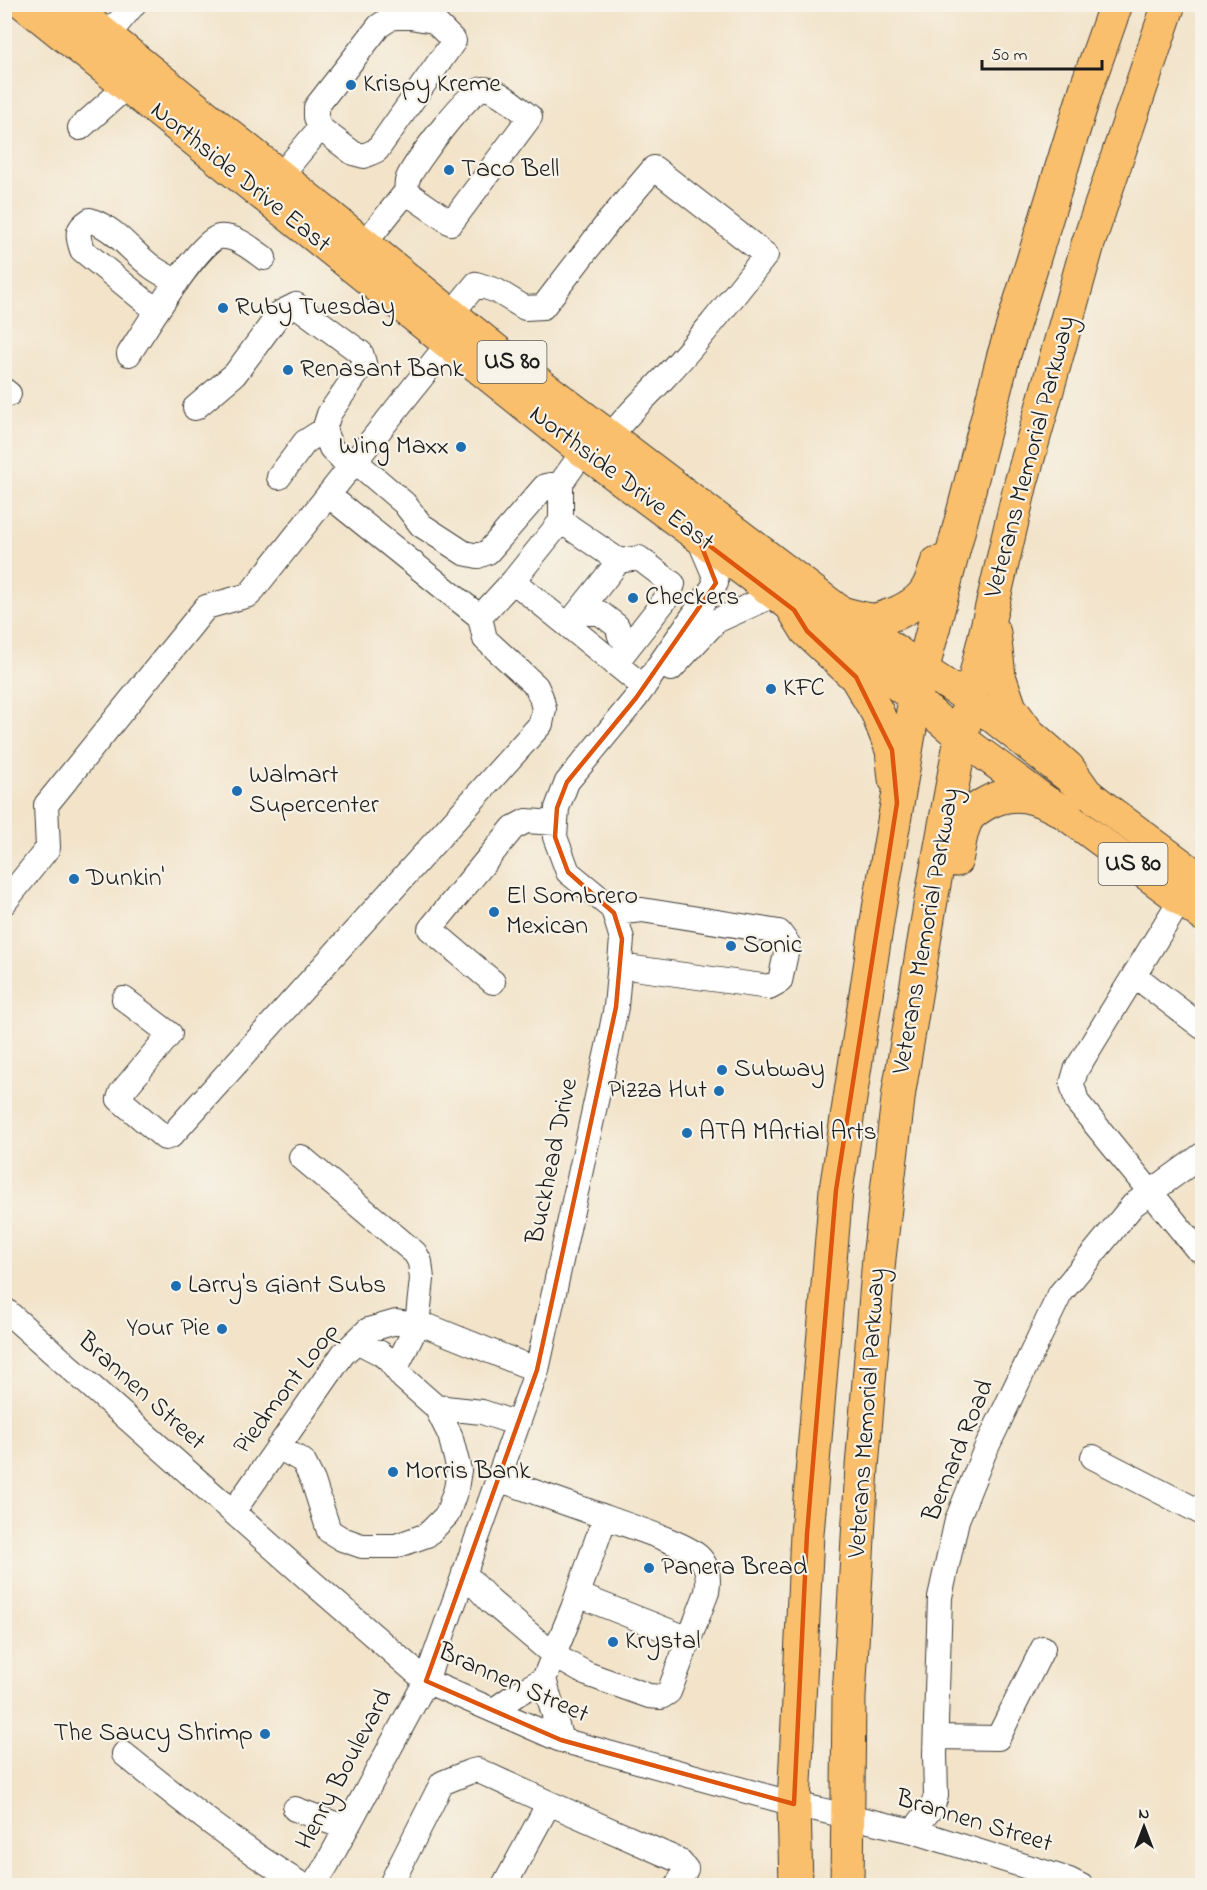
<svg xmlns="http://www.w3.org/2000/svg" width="1207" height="1890" viewBox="0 0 1207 1890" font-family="'Indie Flower',sans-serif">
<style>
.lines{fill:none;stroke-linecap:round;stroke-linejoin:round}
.minor-casing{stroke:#3c3a36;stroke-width:26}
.major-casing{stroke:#3c3a36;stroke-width:32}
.highway-casing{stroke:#3c3a36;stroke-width:35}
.minor{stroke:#fff;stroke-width:24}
.major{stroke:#f9bf6d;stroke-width:30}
.highway{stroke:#f9bf6d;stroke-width:33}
.marked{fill:none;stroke:#de560d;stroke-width:4.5;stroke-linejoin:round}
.poi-dot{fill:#1f6fb2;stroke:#f7f3e8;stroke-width:2}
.labels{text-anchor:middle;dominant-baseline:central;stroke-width:4.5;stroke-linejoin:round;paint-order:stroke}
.shield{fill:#f7f3e8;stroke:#5e5c59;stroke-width:1.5}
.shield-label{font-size:24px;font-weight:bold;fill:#1c1c1c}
.poi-label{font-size:26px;fill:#1c1c1c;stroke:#f7f3e8;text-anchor:start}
.street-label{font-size:26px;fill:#1c1c1c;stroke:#f7f3e8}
</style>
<rect width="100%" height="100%" fill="#f7f3e8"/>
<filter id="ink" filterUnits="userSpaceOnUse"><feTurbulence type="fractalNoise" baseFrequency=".0167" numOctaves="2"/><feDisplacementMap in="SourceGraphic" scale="12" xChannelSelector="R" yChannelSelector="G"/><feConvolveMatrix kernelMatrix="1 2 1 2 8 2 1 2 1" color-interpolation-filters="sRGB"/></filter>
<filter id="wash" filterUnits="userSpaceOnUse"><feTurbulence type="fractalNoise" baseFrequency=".008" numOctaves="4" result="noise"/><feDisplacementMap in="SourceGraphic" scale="24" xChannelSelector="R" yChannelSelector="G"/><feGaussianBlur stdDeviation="1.35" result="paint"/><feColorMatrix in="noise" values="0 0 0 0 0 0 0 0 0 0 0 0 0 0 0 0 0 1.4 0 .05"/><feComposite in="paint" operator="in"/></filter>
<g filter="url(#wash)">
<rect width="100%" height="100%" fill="#f2e3c9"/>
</g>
<g filter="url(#ink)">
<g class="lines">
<g class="minor-casing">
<path id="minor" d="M108,35L134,4
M80,128L126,87L136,73
M281,175L320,128L353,153L364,156L377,150L454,41L434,21L404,16L391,18L379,26L316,107V117L320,128
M365,243L406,192L451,223L530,117C519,109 496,87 482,89C468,91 415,163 408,178C406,182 407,187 406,192
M157,311L82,250C77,234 76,229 90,220C118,230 130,251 152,267C160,273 169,277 177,282
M452,313L476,284L497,291L525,308L543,307L609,221L654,168L766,255C733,297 700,340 663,379C646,398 626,415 611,436
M129,354C142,334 199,241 219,237C235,235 252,249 264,258
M4,390L9,394
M195,408L235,374L280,313L296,305L361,353L364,363L329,414L324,430L331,448L350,467
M355,461L404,503L421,525L464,553L478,556L488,552L545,486L561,483L583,452
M279,477L305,442L324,430
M561,521L619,561
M513,581L644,687
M589,613H600L617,626L620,636
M480,617L513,581L561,521V483
M568,625L619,561L639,558L673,584L669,595L615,664
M671,669L716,621L774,595
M1190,888L1181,899L1076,1070L1072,1084L1077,1102L1196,1248L1202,1251
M4,903L48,848L46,805L206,607L249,595L459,330
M614,913L642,910L779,932L788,944L780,981L769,987L620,966
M1134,975L1202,1027
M493,982L430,929L513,828L526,821L556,823
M124,999L170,1034L121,1093L119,1099L165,1138L171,1136L541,724L544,709L541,697L536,686L485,639L480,617L328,495
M301,1157L415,1253L420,1262L422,1279L417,1325L396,1368
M4,1309L313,1583L426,1681L561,1740L794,1804L913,1831L1069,1880L1081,1886
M436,1407L482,1412L518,1424
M278,1447L303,1461L313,1481L329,1531L342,1539L362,1546H396L427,1535L447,1515L456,1489L459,1470L450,1435L436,1407L403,1378L388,1359L380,1353L357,1341
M1093,1457L1202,1513
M498,1479L605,1517L573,1608L544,1679
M233,1512L343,1354L368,1330L396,1322L430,1327L537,1370
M464,1573L490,1601L555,1656L587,1674L649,1696L661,1697L669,1692L707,1592C709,1580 709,1567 699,1557C686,1543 625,1525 605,1517
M578,1595L689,1639
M494,1710L517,1694L544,1679L561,1740
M936,1737L998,1738L1043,1648
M124,1754C182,1801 240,1848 304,1886
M295,1809L346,1828
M913,1831L932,1807L936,1796L935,1754L940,1597L957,1520L984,1453L1060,1294L1133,1205L1202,1155
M313,1886L326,1866L426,1681L537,1370L609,1042L616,1007L622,939L613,909L568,872L555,837L557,808L567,782L636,698L716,583L713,572L698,537
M397,1886L393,1880L442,1783L469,1772L477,1770L549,1803L678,1860L686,1869L677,1886
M504,1886L549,1803"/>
</g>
<g class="major-casing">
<path id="major" d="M23,4L575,446L915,699L961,738L1202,916
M69,4L501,353L834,606L923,669L970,700L1108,809L1202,879"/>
</g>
<g class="highway-casing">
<path id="highway" d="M794,610L807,631L856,677L877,712L892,750L895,779
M845,614C854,616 865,620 874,620C881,619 890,615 897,613C923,601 930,590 937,563
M994,633L999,676L1010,708L1028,733L1068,768L1085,792
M956,860C959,848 960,834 965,823C968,815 978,808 985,804C1014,787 1038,797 1064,812
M796,1886L794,1804L807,1534L836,1190L879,909L915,699L1003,358L1087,86L1116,4
M847,1886L849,1697L862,1467L879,1258L899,1091L930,906L961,738L1021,483L1088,244L1169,4"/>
</g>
<use href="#minor" class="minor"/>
<use href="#major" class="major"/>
<use href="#highway" class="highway"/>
</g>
</g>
<path class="marked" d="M698,537L794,610L807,631L856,677L892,750L897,803L836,1190L807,1534L794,1804L561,1740L426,1681L537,1370L616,1007L622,939L614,913L568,872L555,837L557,808L567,782L636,698L716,583Z"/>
<g class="poi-dot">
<circle cx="351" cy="85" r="6"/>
<circle cx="449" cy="170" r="6"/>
<circle cx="223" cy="308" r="6"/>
<circle cx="288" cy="370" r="6"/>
<circle cx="461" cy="447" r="6"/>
<circle cx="633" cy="598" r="6"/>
<circle cx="771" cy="689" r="6"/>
<circle cx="237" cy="791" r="6"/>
<circle cx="74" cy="879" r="6"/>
<circle cx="494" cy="912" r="6"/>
<circle cx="731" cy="946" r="6"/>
<circle cx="722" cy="1070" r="6"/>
<circle cx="719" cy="1091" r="6"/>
<circle cx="687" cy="1133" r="6"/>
<circle cx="176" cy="1286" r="6"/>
<circle cx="222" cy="1329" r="6"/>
<circle cx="393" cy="1472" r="6"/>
<circle cx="649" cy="1568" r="6"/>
<circle cx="613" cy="1642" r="6"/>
<circle cx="265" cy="1734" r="6"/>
</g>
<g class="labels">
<g class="shield">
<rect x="477.5" y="341" width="69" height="42" rx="4.5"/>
<rect x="1098.5" y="843" width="69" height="42" rx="4.5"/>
</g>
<g class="shield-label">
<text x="512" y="362">US 80</text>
<text x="1133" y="864">US 80</text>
</g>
<g class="poi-label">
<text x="363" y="85">Krispy Kreme</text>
<text x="461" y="170">Taco Bell</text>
<text x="235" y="308">Ruby Tuesday</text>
<text x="300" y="370">Renasant Bank</text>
<text x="449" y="447" text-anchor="end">Wing Maxx</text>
<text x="645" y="598">Checkers</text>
<text x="783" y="689">KFC</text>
<text x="249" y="776">Walmart<tspan x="249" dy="30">Supercenter</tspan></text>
<text x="86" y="879">Dunkin'</text>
<text x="506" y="897">El Sombrero<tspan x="506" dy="30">Mexican</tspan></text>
<text x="743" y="946">Sonic</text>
<text x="734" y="1070">Subway</text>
<text x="707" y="1091" text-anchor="end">Pizza Hut</text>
<text x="699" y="1133">ATA MArtial Arts</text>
<text x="188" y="1286">Larry's Giant Subs</text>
<text x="210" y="1329" text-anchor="end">Your Pie</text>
<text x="405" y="1472">Morris Bank</text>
<text x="661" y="1568">Panera Bread</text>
<text x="625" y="1642">Krystal</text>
<text x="253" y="1734" text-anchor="end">The Saucy Shrimp</text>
</g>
<g class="street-label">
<text transform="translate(240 178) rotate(39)">Northside Drive East</text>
<text transform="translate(1031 457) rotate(-75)">Veterans Memorial Parkway</text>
<text transform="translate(621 479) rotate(37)">Northside Drive East</text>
<text transform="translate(927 931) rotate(-80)">Veterans Memorial Parkway</text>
<text transform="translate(553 1161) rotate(-78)">Buckhead Drive</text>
<text transform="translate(287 1389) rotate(-53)">Piedmont Loop</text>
<text transform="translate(141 1392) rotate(42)">Brannen Street</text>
<text transform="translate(868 1413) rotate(-86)">Veterans Memorial Parkway</text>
<text transform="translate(959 1451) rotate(-68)">Bernard Road</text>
<text transform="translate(513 1684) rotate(24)">Brannen Street</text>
<text transform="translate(345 1770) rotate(-62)">Henry Boulevard</text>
<text transform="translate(974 1822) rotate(17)">Brannen Street</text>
</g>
</g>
<rect width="1207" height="1890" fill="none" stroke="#f7f3e8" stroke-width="24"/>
<g transform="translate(1144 1827)" stroke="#f7f3e8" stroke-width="4.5" paint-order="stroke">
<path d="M0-4.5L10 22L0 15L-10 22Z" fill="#1c1c1c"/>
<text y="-9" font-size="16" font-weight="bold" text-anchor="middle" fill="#1c1c1c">N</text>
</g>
<path d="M982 60v9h120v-9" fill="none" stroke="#1c1c1c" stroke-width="3"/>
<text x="991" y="60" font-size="18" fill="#1c1c1c" stroke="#f7f3e8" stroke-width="4.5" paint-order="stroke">50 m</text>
</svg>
